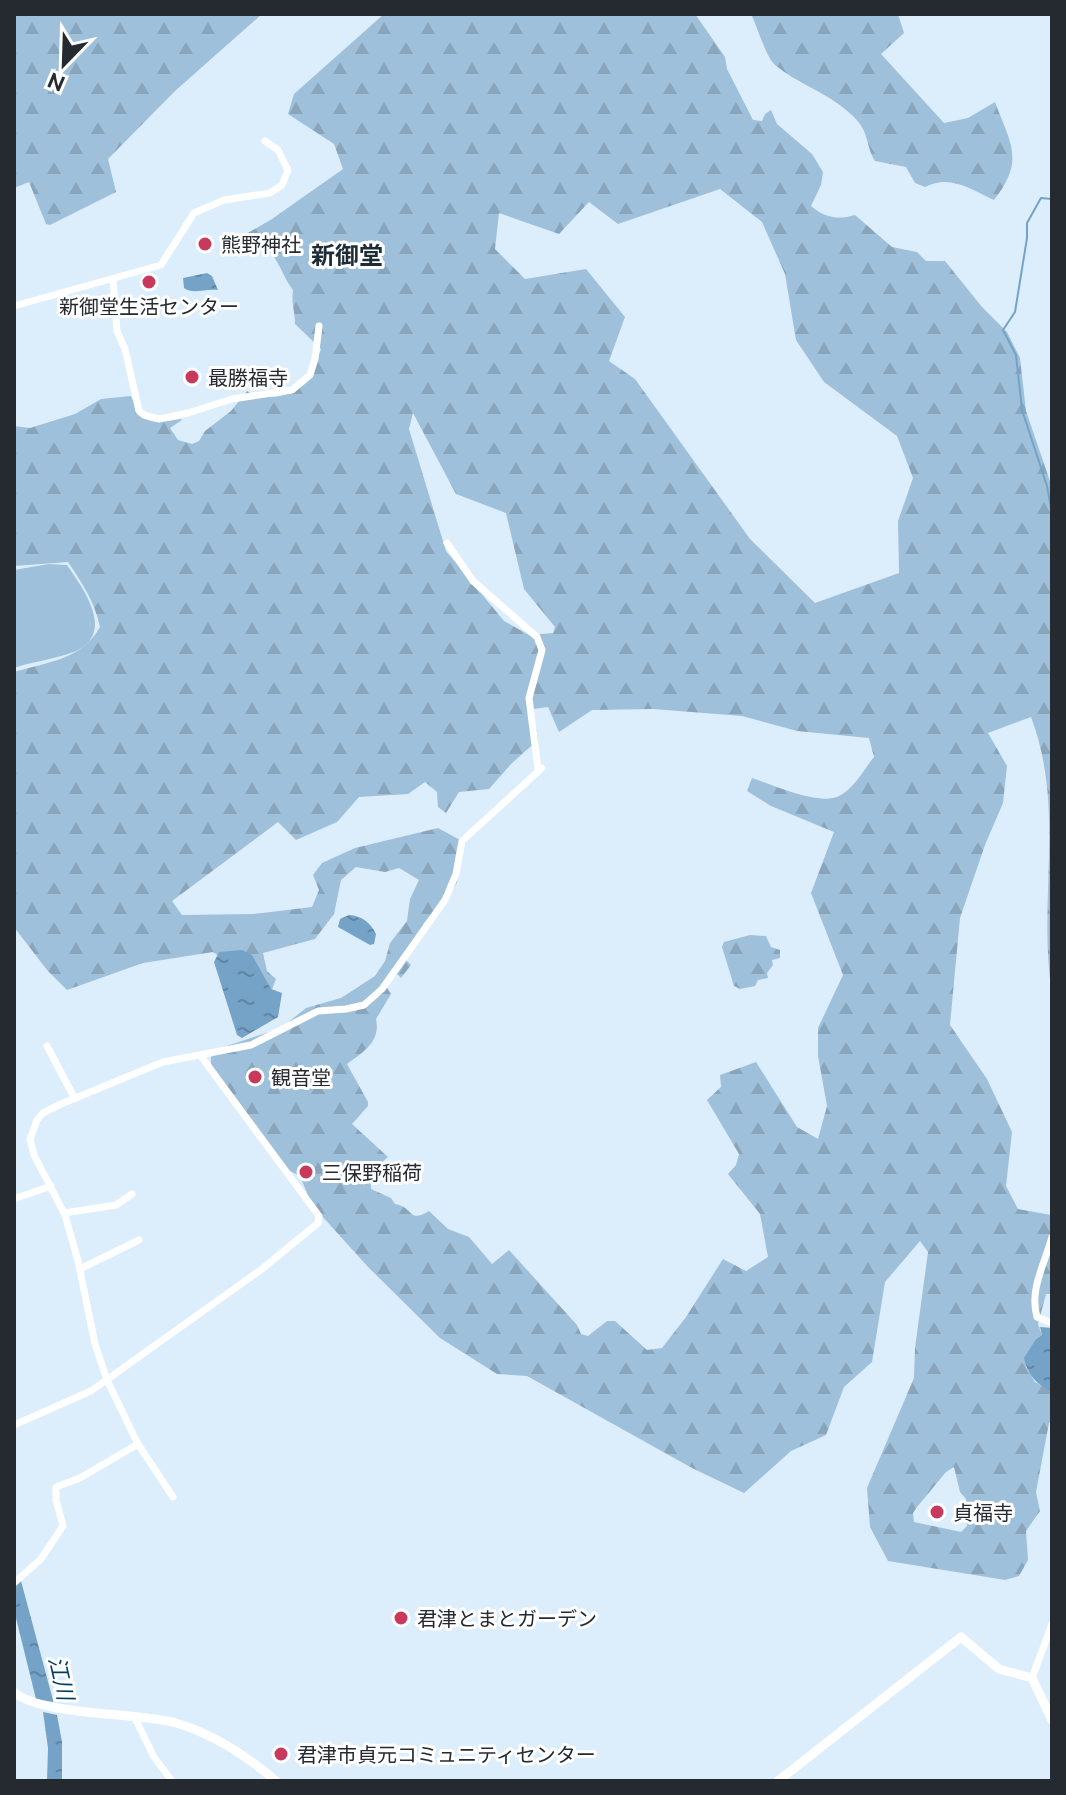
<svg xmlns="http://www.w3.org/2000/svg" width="1066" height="1795" viewBox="0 0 1066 1795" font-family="Ubuntu,'Noto Sans JP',sans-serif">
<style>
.grass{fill:#9ec0da}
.forest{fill:url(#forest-firs);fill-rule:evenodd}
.water{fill:url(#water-ripples)}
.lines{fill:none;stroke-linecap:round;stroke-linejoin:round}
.stream{stroke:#74a3c7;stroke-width:2}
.minor{stroke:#fff;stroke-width:7}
.tertiary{stroke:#fff;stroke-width:9}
.poi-dot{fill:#c8395c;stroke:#fff;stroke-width:3}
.labels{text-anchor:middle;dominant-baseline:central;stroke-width:6;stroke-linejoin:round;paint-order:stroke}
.poi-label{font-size:20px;fill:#242a2f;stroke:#fff;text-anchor:start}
.water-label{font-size:22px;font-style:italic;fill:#003c5f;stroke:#fff}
.quarter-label{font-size:24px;font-weight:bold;fill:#1e2c36;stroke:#fff}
</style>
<defs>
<pattern id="forest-firs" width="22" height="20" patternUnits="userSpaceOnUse" patternTransform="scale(2)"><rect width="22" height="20" fill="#9ec0da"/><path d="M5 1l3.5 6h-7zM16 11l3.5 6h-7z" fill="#88a5bb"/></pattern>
<pattern id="water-ripples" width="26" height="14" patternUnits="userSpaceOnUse" patternTransform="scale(2)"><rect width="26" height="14" fill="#74a3c7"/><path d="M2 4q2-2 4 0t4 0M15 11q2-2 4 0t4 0" fill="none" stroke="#5f85a2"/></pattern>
</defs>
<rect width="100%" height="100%" fill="#dceefc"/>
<path class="grass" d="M49,564L67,565C83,588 116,633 76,651C57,659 34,661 14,668V570Z"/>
<path class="forest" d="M14,14H262L175,91L108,159L116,192L50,225L46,224L29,182L14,188Z
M384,14H695L725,57L727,69L753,120L762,121L765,114L771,110L777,124L812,154L823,172L821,185L811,206C825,218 838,220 855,215L892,247L917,252L926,261H945L982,307L1007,332L1020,358L1026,411L1052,487V994C1037,900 1066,810 1031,717L988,733L1007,766L1003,803L985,845L960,918L950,1025L987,1079L1012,1132L1006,1186L1018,1209L1051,1215L1052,1213V1294H1046L1038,1324L1042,1335L1036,1339L1026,1367L1035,1382L1052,1392V1421L1049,1423L1036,1492L1040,1511L1026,1531L1028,1560L1019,1576L1005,1580L993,1578L888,1561L870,1527L867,1488L914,1378L915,1348L928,1252L920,1241L885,1282L872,1362L844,1387L826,1435L791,1451L744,1493L692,1468L527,1376L497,1374L440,1338L368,1267L312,1205L300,1176L284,1168L211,1064V1057L221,1048L281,1028L306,1008L341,998L375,976L385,961L390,943L407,921L410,899L419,880L399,868L385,872L356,867L341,880L334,914L315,939L263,953L267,971L276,979L271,992L213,952L143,963L67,990L47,970L14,927V672C47,662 82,660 100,627C95,602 82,583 68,562L14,566V426L30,428L75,414L101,399L131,396C142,425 152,424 181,419L182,420L170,428L178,440L192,444L199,441L205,431L231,411L247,391C255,397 260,397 270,397C300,397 312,374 321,349L295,324C295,311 291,303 293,290C284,279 277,256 267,249C262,246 253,245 247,243L246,234L272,219L343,169L334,144L288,114L294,94ZM720,189L762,222L785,274L796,340L824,382L897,436L913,478L898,521L899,573L815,603L750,539L635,379L609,361L625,317L586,269L525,279L495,249L499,213L559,234L589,202L618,224ZM413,413L456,494L506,513L524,589L555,627L553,633L529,635L504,621L446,551L409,429ZM548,707L559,732L592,710L653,709L742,716L797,731L869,738L874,757C864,769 854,789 839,796C818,806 773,785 752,778L747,791L771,806L834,832L811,893L843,975L818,1028V1056L827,1106L818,1139L797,1127L756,1062L720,1075L721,1087L707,1100L739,1154L736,1165L728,1174L760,1214L768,1257L746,1271L723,1259L686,1317L662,1348L647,1350L615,1321H607L588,1336L581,1334L577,1325L509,1250L492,1264L469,1237L448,1229L429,1211C408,1224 414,1207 395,1204L391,1198L371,1189L370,1172L388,1157L352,1124L368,1106V1102L347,1064C363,1052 381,1042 376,1019L391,994L384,983L393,970L401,978L411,965L402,956L421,931L424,923L437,911L457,883L460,840L438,828L355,848L322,863L313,875L319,890L312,907L254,914L182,915L172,901L278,822L296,840L337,822L359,797L408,794L425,782L437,792L438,807L446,813L459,792L489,789L511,764L538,740L533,709ZM954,1467L960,1492L966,1499L967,1526L961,1532L914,1522L913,1513L917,1507L946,1472Z
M751,14H898L904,33L881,54L944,123L968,118L995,102C1011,145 1025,160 994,200C970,189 950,174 925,187L915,183L906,167L875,161C865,144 870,133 854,117C830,93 799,85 775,65C766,57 757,26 751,14Z
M750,935L766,936L771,947L780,950V958L772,960L773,965L767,973L768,978L758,980L755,986L740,989L734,986L722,947L724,942Z"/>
<path class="water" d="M207,273L212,276L218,290C206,288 193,295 184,288L183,278Z
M349,915C362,916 370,922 376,934L374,944L370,945L338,927L340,919Z
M242,950L252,955L271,989L282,993L278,1017L242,1038L237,1035L214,962L219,952Z
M1040,1327L1052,1328V1392C1037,1385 1027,1374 1024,1358L1036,1339L1042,1335Z
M21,1581L53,1700V1702L36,1699L14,1610V1586Z
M43,1712L57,1715L62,1742V1781H47L48,1748Z"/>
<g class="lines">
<path class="stream" d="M1052,199L1041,198L1027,223V238L1015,312L1003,330L1016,355L1022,410L1047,486L1052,513"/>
<path class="minor" d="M113,279L117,331L125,349L139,411L144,415L159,419L188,413L232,399L292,390L310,375L315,359L319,326
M14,306L161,265L194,213L224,200L270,193L282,185L288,170L278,150L265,141
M447,543L473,581L537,637L542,650L529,698L538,769
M47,1046L75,1099
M14,1199L51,1186
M64,1213L116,1205L132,1194
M1052,1237C1045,1263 1029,1290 1037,1317L1052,1323
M80,1269L139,1240
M14,1425L91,1391L262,1269L318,1223L319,1216L200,1055
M173,1497L138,1444L107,1380L95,1344L78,1261L65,1215L34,1155L30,1139L37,1120L43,1113L61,1104L163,1062L251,1045L318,1011L346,1009L364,1005L382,989L445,900L456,874L462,841L542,768
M14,1583L41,1559L63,1526L56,1500V1487L80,1478L138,1444
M1032,1678L1052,1624
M134,1716L154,1757L172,1781"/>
<path class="tertiary" d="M14,1692C41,1716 136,1712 176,1723C213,1734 247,1756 276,1781
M778,1781L961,1637L999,1669L1032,1678L1052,1720"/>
</g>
<g class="poi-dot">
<circle cx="205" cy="244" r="8"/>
<circle cx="149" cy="282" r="8"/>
<circle cx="192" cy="377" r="8"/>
<circle cx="255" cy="1077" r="8"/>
<circle cx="306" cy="1172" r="8"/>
<circle cx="937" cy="1512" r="8"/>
<circle cx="401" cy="1618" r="8"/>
<circle cx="281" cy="1754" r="8"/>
</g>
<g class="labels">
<g class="poi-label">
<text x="221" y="244">熊野神社</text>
<text x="149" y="306" text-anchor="middle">新御堂生活センター</text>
<text x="208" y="377">最勝福寺</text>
<text x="271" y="1077">観音堂</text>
<text x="322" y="1172">三保野稲荷</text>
<text x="953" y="1512">貞福寺</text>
<text x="417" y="1618">君津とまとガーデン</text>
<text x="297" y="1754">君津市貞元コミュニティセンター</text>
</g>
<g class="water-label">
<text transform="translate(62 1678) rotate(77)">江川</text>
</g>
<g class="quarter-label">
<text x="347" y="255">新御堂</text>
</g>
</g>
<rect width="1066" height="1795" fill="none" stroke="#242a2f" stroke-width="32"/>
<g transform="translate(64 64) rotate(203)" stroke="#ffffff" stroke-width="6" paint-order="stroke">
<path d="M0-6L14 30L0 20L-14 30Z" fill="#242a2f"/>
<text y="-12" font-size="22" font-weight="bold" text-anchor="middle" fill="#242a2f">N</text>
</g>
</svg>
